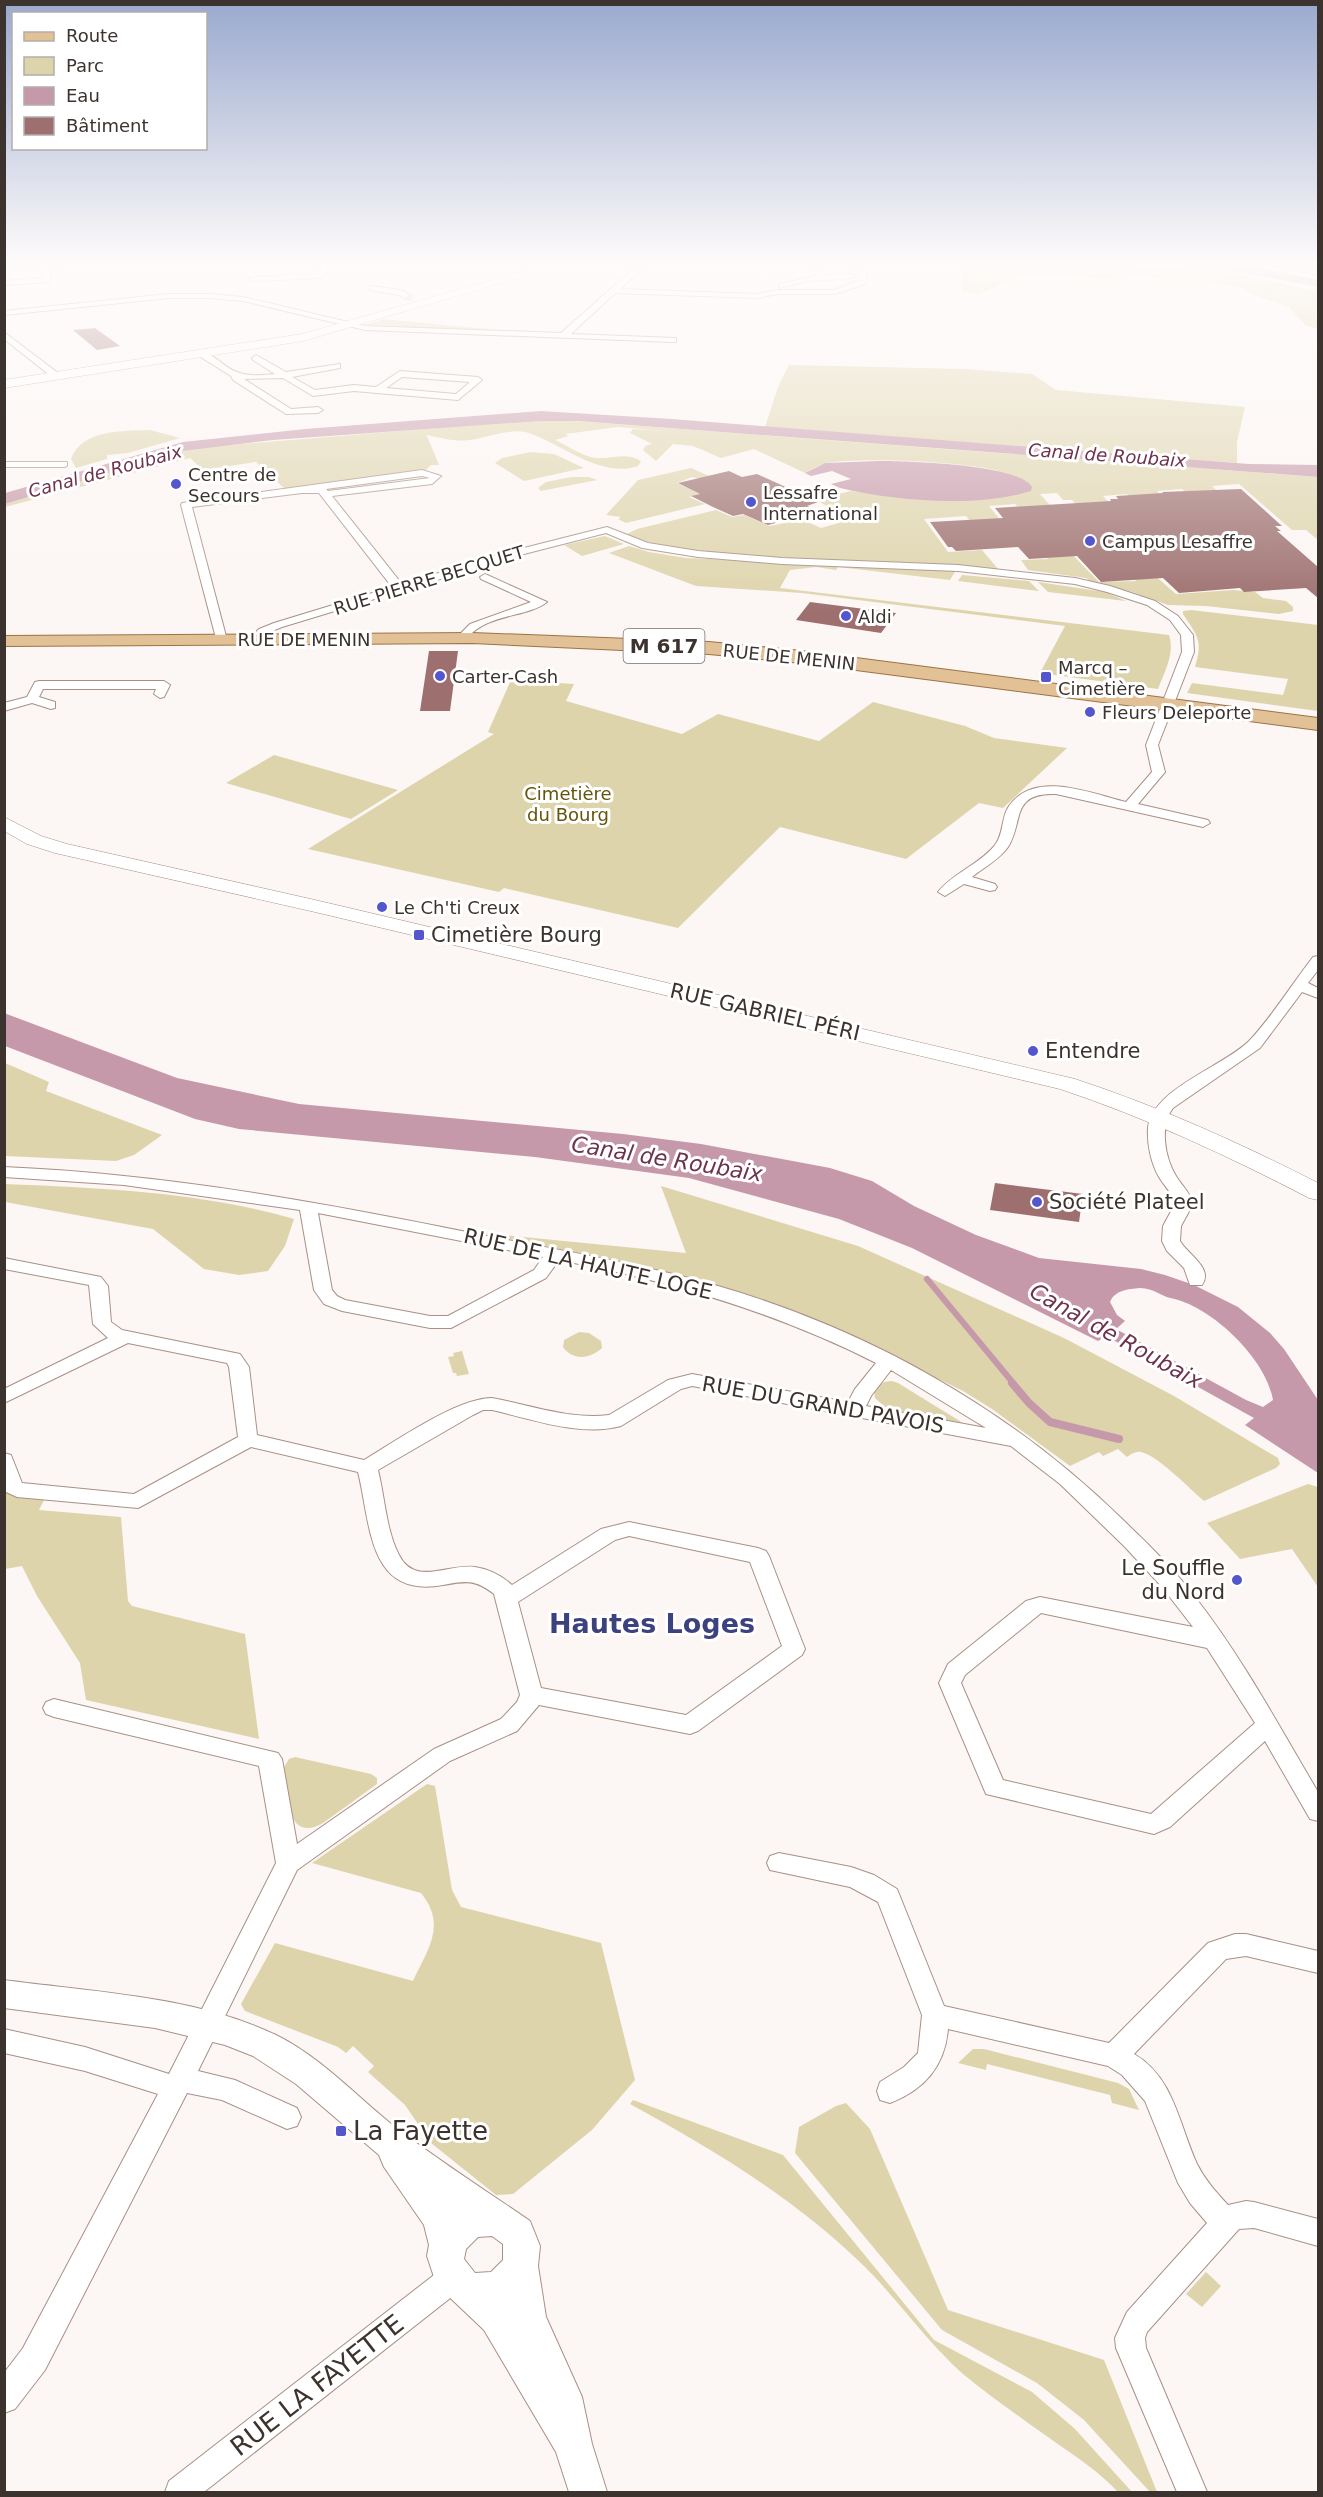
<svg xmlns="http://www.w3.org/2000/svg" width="1323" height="2497" viewBox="0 0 1323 2497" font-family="'DejaVu Sans',sans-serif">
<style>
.green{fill:#ded4ac}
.water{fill:#c699aa;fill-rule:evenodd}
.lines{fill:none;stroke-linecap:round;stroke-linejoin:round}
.stream-far1{stroke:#c699aa;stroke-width:6}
.stream{stroke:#c699aa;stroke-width:8}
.building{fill:#9d706f}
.minor-tunnel{stroke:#d6cfcc;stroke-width:8;stroke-dasharray:8 4.5;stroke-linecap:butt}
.minor-casing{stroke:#a99085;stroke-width:2}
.tertiary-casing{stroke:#a99085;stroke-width:2}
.secondary-casing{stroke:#a99085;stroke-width:1}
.primary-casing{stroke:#9b7445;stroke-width:2}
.minor{fill:#fff;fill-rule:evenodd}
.tertiary{fill:#fff;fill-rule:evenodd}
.secondary{fill:#fff;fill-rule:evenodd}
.primary{fill:#e2c197;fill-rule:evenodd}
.poi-dot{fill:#5356cd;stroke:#fff;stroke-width:2}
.labels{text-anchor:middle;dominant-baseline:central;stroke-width:6;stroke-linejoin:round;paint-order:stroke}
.far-water-label{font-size:18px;font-style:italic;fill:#6d334d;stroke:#fff}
.far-poi-label{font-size:18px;fill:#3d332e;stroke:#fff;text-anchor:start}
.far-street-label{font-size:18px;fill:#3d332e;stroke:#fff}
.far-park-label{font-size:18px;fill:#64550b;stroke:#fff}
.shield{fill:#fff;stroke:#77706d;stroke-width:1.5}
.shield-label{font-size:20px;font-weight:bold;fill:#3d332e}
.poi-label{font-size:21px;fill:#3d332e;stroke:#fff;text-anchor:start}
.street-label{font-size:21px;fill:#3d332e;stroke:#fff}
.water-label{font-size:22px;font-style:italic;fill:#6d334d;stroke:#fff}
.near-poi-label{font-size:26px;fill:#3d332e;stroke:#fff;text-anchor:start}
.near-street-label{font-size:26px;fill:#3d332e;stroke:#fff}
.near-neighbourhood-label{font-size:27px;font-weight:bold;fill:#3c427e;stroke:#fff}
</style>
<rect width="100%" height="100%" fill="#fcf6f4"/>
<path class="green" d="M1230,262H1318V271L1291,267L1282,269L1318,277V280Z
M962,264H1127L1203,267L1318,291V329L1305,325L1289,307L1254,295L1243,288L1193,279L1171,280L1130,274L1124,279L1021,275L978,295L962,292Z
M384,319L508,331L507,333L364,325Z
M789,365L965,369L1032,374L1056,390L1245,407L1237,442V463L765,427L778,387Z
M560,420L1318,477V540L1306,530H1292L1239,484L1212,486L1242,513L1222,526L1182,489L1157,491L1185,517L1164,530L1127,494L1103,496L1127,521L1100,529L1072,500H1063L1057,493L1040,494L1066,523L1044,536L1015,504L989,506L1007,528L987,541L966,516L924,519L948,552L982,550L998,569C937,563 876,562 815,559C752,557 686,556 625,535L637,529L716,510L732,517L744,515L770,526L789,522L760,507L770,505L821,528L842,522L817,510L828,507L815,499L851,491L922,499L954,500L1000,497L1031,491C1026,486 1020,478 1014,476C982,461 862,457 826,463C819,465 812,469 805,473L754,449L721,458L693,446L673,444L656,461L643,450L645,446L652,444L630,433L633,429L667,431L618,427L565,434L569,436L555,440C566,445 578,453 590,457C607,462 624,450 641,461L638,466C601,479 562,444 529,433C511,427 487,438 469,440C456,442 440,438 427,435L425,431L439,465H431L425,471L286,490L256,462L203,470L190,458L5,507V504L182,451L205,447L510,422Z
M150,430L180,438L128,453L107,455V459L76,468L71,459C82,429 123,431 150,430Z
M530,452L554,454L584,468L524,481L495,463L502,458Z
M691,468L738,489L692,477L677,483L700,494L689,497L705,504L626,523L618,519L621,517L606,515L638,480Z
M571,477H589L597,480L541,491L538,488L546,482Z
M605,536L624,544L582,556L564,545Z
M629,546L649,552L686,558L956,570L950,580L838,567L836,570L816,567L790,570L780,588L1169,635C1175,653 1165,671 1158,689L1040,673L1065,626L802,593L696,586L609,553Z
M1064,546L1099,582L1136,581L1132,575L1152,573L1176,594L1233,590L1255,592L1263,598L1286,601L1293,607V611L1279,614L1206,606L1168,605L1132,592L1090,581L1086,578L1028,570L1021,560L1048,559L1039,548Z
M962,575L1029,581L1039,591L958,581Z
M1038,582L1105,592L1126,601L1048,592Z
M1191,610L1318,625V711L1187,693L1192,683L1283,695L1288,679L1195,667C1203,640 1198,637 1183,614V611Z
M511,680L574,684L566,701L682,734L718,714L819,741L873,702L965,726L994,738L1067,748L1003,808L979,803L906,859L780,827L678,928L504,888L499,892L308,849L494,734L488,732Z
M274,755L398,790L351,819L226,783Z
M5,1063L49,1082L46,1091L162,1135L134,1155L116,1161L5,1156Z
M5,1184C101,1188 201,1192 294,1219L285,1246L268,1271L239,1275L204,1269L153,1229L5,1202Z
M661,1186L858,1246L1064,1338L1174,1396L1278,1458L1280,1464L1276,1468L1204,1501C1190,1489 1160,1458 1144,1453C1138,1450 1132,1453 1127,1457L1118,1449L1103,1456L1099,1452L1070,1466L992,1409L963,1391L822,1322L730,1290L634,1265L482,1233L686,1253Z
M579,1332L589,1333L601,1341L602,1348C590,1359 573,1361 563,1347L564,1340Z
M462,1351L469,1374L457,1376L456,1373H453L448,1357L454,1356L453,1353Z
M892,1381L898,1383L963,1423L887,1409L875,1398L874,1389L884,1382Z
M1308,1484L1318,1487V1587L1292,1549L1240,1559L1207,1523Z
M4,1485L45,1498L39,1510L121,1517L128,1601L132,1606L245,1634L259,1739L86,1700L80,1663L37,1596L22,1566L5,1569Z
M295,1757L371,1774L377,1778V1784L323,1823C285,1845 287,1790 284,1767L289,1759Z
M427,1784L435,1786L452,1890L461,1907L601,1943L635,2080L592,2130L513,2194L496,2195L431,2143L405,2105L368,2072L374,2066L353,2046L346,2053L338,2047L245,2011L241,2004L275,1943L413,1981C428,1949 447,1925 421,1893L312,1863Z
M973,2049H984L1118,2083L1129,2089L1139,2110L1112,2103L1110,2095L987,2064L986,2070L958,2063Z
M633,2100L783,2155L934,2340L1032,2392L1075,2429L1132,2492H1118C1099,2472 1078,2458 1055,2442C1024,2420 992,2398 963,2374C927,2342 899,2301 865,2267C796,2199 714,2150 630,2104Z
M846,2103L870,2129L948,2310L1104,2360L1157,2492H1161H1150L1084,2420L1037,2383L942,2330L795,2153L799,2127L836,2106Z
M1206,2272L1221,2286L1202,2307L1186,2294Z"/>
<path class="water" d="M1157,262H1230L1318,280V287L1209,266Z
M541,411L672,419L1249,464L1318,465V477L577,421H539L273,440L182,451L5,504V493L183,442L305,429Z
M879,461C907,461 1019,464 1032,487L1031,491C977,508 895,501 840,488L831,484L851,479L832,471L811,476L805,473L825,463Z
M4,1013L177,1078L299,1104L623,1134L701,1144L830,1168L872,1181L914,1206L976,1235L1039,1258L1141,1269L1165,1275L1194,1285L1238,1307L1270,1333L1284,1349L1318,1400V1473L1245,1425L1254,1418L1106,1336L1098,1341L912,1248L839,1219L689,1178L535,1157L239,1129L195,1119L5,1046ZM1140,1288C1155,1289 1159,1295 1170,1298C1210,1305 1266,1358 1273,1400L1263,1407L1246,1400L1116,1329L1125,1321L1117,1315L1110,1302C1115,1290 1128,1289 1140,1288Z"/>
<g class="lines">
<path class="stream-far1" d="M927,1279L1014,1384"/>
<path class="stream" d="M1012,1383L1029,1403L1050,1422L1119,1439"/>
</g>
<path class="building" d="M95,328L120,346L97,350L73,330Z
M729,471L742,477L757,474L777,483L818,502L807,506L819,511L768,525L743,514L733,516L713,507L691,496L700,494L678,483Z
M1241,489L1282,526H1275L1281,531H1277L1318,567V598L1306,588L1244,592L1240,588L1179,593L1163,578L1101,582L1077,556L1029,559L1018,547L956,551L952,547H948L930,522L1003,518L995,508L1111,501L1110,499H1118L1116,496L1163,493L1162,492Z
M810,602L896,613L881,633L796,620Z
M429,651H458L450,711H420Z
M995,1183L1083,1194L1079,1222L990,1210Z"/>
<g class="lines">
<path class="minor-tunnel" d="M405,296L417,299"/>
<g class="minor-casing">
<path id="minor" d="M319,262H327V274L320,278L252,281L248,279L252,277L318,274Z
M418,262H428L419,267L415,265Z
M641,262H650L620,289L757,294L778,290H834L858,281L859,275L847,266V262H853L867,274L865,284L835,294H778L757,298L615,293L571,334L676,338V342H673L365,330L243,301L209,298H169L4,315V311L169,294H209L243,297L365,326L561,333Z
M799,262H808L825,275L851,274L855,276L851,278L807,281L779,288V284L817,276Z
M1234,262H1250L1318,276V280Z
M44,263L48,265L51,278L48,282L4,285V281L43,278L40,265Z
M373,286L405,291L409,296L405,298L399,295L370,290V286Z
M4,332L58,373V377H52L4,339Z
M199,352C212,351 224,368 237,372C248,377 263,375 275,374L253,360L252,358L256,355L286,372L340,364V368L292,377L315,390L354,385L376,387L400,371L478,377L482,380L458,400L354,391L313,396L283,378L244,379L291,409L318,407L323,410L318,413L286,414L233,380L231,376L199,356ZM402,377L470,382L456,394L386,388Z
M67,462V466L64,467H4V463L7,462Z
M422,470L441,476L432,484L332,496L402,584L512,551L607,527L648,543L698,551L782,558L958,565L1075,578L1110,586L1155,601L1178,616L1193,635L1194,652L1158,745L1165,772L1138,804L1208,820L1210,823L1203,827L1056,794C1010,792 1024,822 1008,847C1000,859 983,868 972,877L995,884L997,887L995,890L990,891L964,884L945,896L938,892C953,873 980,864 995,845C1004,834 1001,817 1009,806C1035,769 1092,794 1126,802L1152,772L1146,745L1182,652L1181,635L1170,620L1147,605L1107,592L1075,584L958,571L782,564L698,557L642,548L606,533L520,555L282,627L267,633L259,641H251L249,639L259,629L274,623L392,587L319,493H302L192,507L227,640L221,643L217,642L181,505L182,503ZM422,476L430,478L328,491L326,489Z
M485,574L547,602C527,618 485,613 466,640H458L456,638L470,624L531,602L481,579L480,577Z
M39,681H164L170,685L164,697L160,698L154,694L156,689H43L39,697L55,702V708L51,709L32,703L4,711V703L27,697L35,682Z
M1318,956V970L1308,983L1318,988V998L1302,992L1260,1048L1173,1108C1159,1126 1165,1158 1176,1176C1182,1186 1190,1192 1193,1204L1181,1226L1180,1241C1187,1254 1214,1268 1202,1285H1190L1184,1268L1167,1251L1162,1241L1163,1226L1175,1204C1173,1193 1164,1186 1159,1177C1151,1163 1147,1144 1148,1128C1153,1088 1223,1067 1249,1041C1272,1017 1292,984 1313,957Z
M4,1167C166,1174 319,1202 477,1234C557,1250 638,1263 718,1286C869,1330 1008,1408 1121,1518C1147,1543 1173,1568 1195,1597C1242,1657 1279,1726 1318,1792V1821L1310,1819L1265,1741L1170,1827L1154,1834L986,1794L939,1683L948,1664L1026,1601L1040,1597L1193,1627L1162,1587L1125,1547L1060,1484L1011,1446L692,1386L681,1389L621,1426C580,1437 532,1419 492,1410H483L473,1415L378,1470C385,1498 386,1530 399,1555C415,1587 449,1563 475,1567C489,1569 502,1576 512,1585L601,1529L629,1522L758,1548L766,1551L769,1556L805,1649L802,1655L698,1731L690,1734L539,1705L517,1731L450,1761L297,1870L198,2071L235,2080L297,2108L301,2117L297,2126L287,2129L222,2100L187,2093L45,2370L15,2409L4,2413V2373L23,2348L158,2094L85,2071L4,2053V2029L85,2047L169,2074L276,1863L259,1766L54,1717L46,1714L43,1708L46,1702L54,1699L278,1753L282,1759L297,1844L434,1749L501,1719L517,1702L520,1695L494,1594C475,1579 466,1581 443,1585C367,1599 371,1523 358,1472L251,1447L138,1508L17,1497L4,1491V1453L11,1455L22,1483L134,1494L238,1437L229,1367L227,1363L128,1343L4,1403V1389L108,1338L93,1324L89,1285L4,1269V1258L101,1277L108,1286L111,1322L122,1330L240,1354L249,1367L257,1435L364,1460C396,1441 457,1398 492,1398C530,1405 570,1420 609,1415L668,1380L692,1374L848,1402L855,1389L876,1363C776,1312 669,1281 559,1260L546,1278L451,1328H430L342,1311L324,1304L314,1290L300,1210L124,1185L4,1177ZM318,1213L543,1257L534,1270L448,1316H430L345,1300L337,1296L332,1290ZM891,1370L986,1428L866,1406L871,1396ZM629,1536L750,1562L782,1646L686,1715L541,1688L518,1602L615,1540ZM1041,1613L1207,1648L1255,1723L1151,1814L1003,1780L961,1683L965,1675Z
M779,1853L851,1867L874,1875L897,1889L944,2006L1109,2043L1208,1943L1235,1934H1246L1318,1951V1973L1246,1956L1226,1959L1134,2054C1174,2077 1179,2125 1197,2164C1205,2180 1216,2192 1228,2205L1246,2201L1254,2202L1318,2219V2246L1254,2228L1239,2229L1147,2332L1145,2338L1146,2348L1207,2492H1177L1116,2348L1115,2338L1127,2312L1207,2223L1190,2203L1178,2183L1145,2101L1122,2075L1108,2066L948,2029C945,2066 924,2090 890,2103L880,2100L877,2091L880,2082L904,2067L918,2053L922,2015L878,1902L850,1887L770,1870L767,1863L770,1856Z
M453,2264L463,2268L467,2278L463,2288L204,2492H165L169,2481L443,2268Z"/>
</g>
<g class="tertiary-casing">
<path id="tertiary" d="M99,262L94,265L4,269V263Z
M4,1980C93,1992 195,1996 276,2035C322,2058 356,2096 395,2127C438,2160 485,2190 530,2221L540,2246L538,2266L546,2317L582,2397L592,2444L607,2492H569L556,2452L484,2330L443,2291L435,2280L427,2256L429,2245L424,2225L384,2167L379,2155L296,2084L253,2056L225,2045L155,2028L4,2008ZM492,2236L503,2244V2260L491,2272L475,2273L464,2259L466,2249L478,2237Z"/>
</g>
<g class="secondary-casing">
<path id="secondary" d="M556,262H573L303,341L4,388V380L302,334Z
M4,817L41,836L67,844L315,900L1075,1079C1160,1107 1240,1143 1318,1183V1200L1309,1198C1228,1156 1147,1118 1060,1089L315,912L55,853L27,844L4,831Z"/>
</g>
<g class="primary-casing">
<path id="primary" d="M472,633L709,642L802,651L1318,718V730L802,663L709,654L472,643L4,646V636Z"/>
</g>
<use href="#minor" class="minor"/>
<use href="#tertiary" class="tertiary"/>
<use href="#secondary" class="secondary"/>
<use href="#primary" class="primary"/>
</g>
<linearGradient id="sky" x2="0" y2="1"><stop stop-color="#9aa9cf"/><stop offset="0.43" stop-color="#fefbfa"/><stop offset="1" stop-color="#fefbfa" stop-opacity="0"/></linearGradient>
<rect width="1323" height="612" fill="url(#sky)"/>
<g class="poi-dot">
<circle cx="176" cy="484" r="6"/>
<circle cx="751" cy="502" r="6"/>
<circle cx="1090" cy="541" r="6"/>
<circle cx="846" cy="616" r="6"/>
<circle cx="440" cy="676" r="6"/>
<rect x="1040" y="671" width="12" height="12" rx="3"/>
<circle cx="1090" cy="712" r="6"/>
<circle cx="382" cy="907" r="6"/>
<rect x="413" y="929" width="12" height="12" rx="3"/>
<circle cx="1033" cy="1051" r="6"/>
<circle cx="1037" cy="1202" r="6"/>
<circle cx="1237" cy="1580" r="6"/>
<rect x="335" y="2125" width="12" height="12" rx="3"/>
</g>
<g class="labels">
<g class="far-water-label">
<text transform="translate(1107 455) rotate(4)">Canal de Roubaix</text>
<text transform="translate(105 471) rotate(-15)">Canal de Roubaix</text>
</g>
<g class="far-poi-label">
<text x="188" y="474">Centre de<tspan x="188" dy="21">Secours</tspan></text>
<text x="763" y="492">Lessafre<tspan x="763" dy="21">International</tspan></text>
<text x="1102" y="541">Campus Lesaffre</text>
<text x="858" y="616">Aldi</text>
<text x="1058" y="667">Marcq –<tspan x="1058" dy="21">Cimetière</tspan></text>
<text x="452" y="676">Carter-Cash</text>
<text x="1102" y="712">Fleurs Deleporte</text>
<text x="394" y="907">Le Ch'ti Creux</text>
</g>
<g class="far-street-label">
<text transform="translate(429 580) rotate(-17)">RUE PIERRE BECQUET</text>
<text x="304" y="639">RUE DE MENIN</text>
<text transform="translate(789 657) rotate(6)">RUE DE MENIN</text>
</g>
<g class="far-park-label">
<text x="568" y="793">Cimetière<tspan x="568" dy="21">du Bourg</tspan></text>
</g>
<rect class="shield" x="623.5" y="629" width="81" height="34" rx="4.5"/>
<g class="shield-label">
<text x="664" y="646">M 617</text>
</g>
<g class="poi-label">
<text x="431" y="935">Cimetière Bourg</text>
<text x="1045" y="1051">Entendre</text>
<text x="1049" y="1202">Société Plateel</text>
<text x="1225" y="1568" text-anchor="end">Le Souffle<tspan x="1225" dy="24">du Nord</tspan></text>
</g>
<g class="street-label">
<text transform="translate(765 1012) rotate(13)">RUE GABRIEL PÉRI</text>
<text transform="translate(588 1264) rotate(13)">RUE DE LA HAUTE LOGE</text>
<text transform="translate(823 1405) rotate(10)">RUE DU GRAND PAVOIS</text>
</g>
<g class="water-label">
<text transform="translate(667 1159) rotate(9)">Canal de Roubaix</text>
<text transform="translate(1116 1336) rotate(29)">Canal de Roubaix</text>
</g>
<g class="near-poi-label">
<text x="353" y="2131">La Fayette</text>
</g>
<g class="near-street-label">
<text transform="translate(317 2385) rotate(-38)">RUE LA FAYETTE</text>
</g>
<g class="near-neighbourhood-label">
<text x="652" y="1623">Hautes Loges</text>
</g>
</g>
<rect width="1323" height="2497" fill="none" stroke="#3d332e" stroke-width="12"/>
<rect x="12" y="12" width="195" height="138" fill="#ffffff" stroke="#b1adab" stroke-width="1.5"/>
<rect x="24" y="32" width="30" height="9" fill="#e2c197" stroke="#b1adab" stroke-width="1.5"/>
<text x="66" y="42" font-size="18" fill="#3d332e">Route</text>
<rect x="24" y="57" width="30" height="18" fill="#ded4ac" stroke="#b1adab" stroke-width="1.5"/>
<text x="66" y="72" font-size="18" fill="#3d332e">Parc</text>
<rect x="24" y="87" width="30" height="18" fill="#c699aa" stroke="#b1adab" stroke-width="1.5"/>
<text x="66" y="102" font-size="18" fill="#3d332e">Eau</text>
<rect x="24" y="117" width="30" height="18" fill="#9d706f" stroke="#b1adab" stroke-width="1.5"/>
<text x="66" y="132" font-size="18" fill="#3d332e">Bâtiment</text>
</svg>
